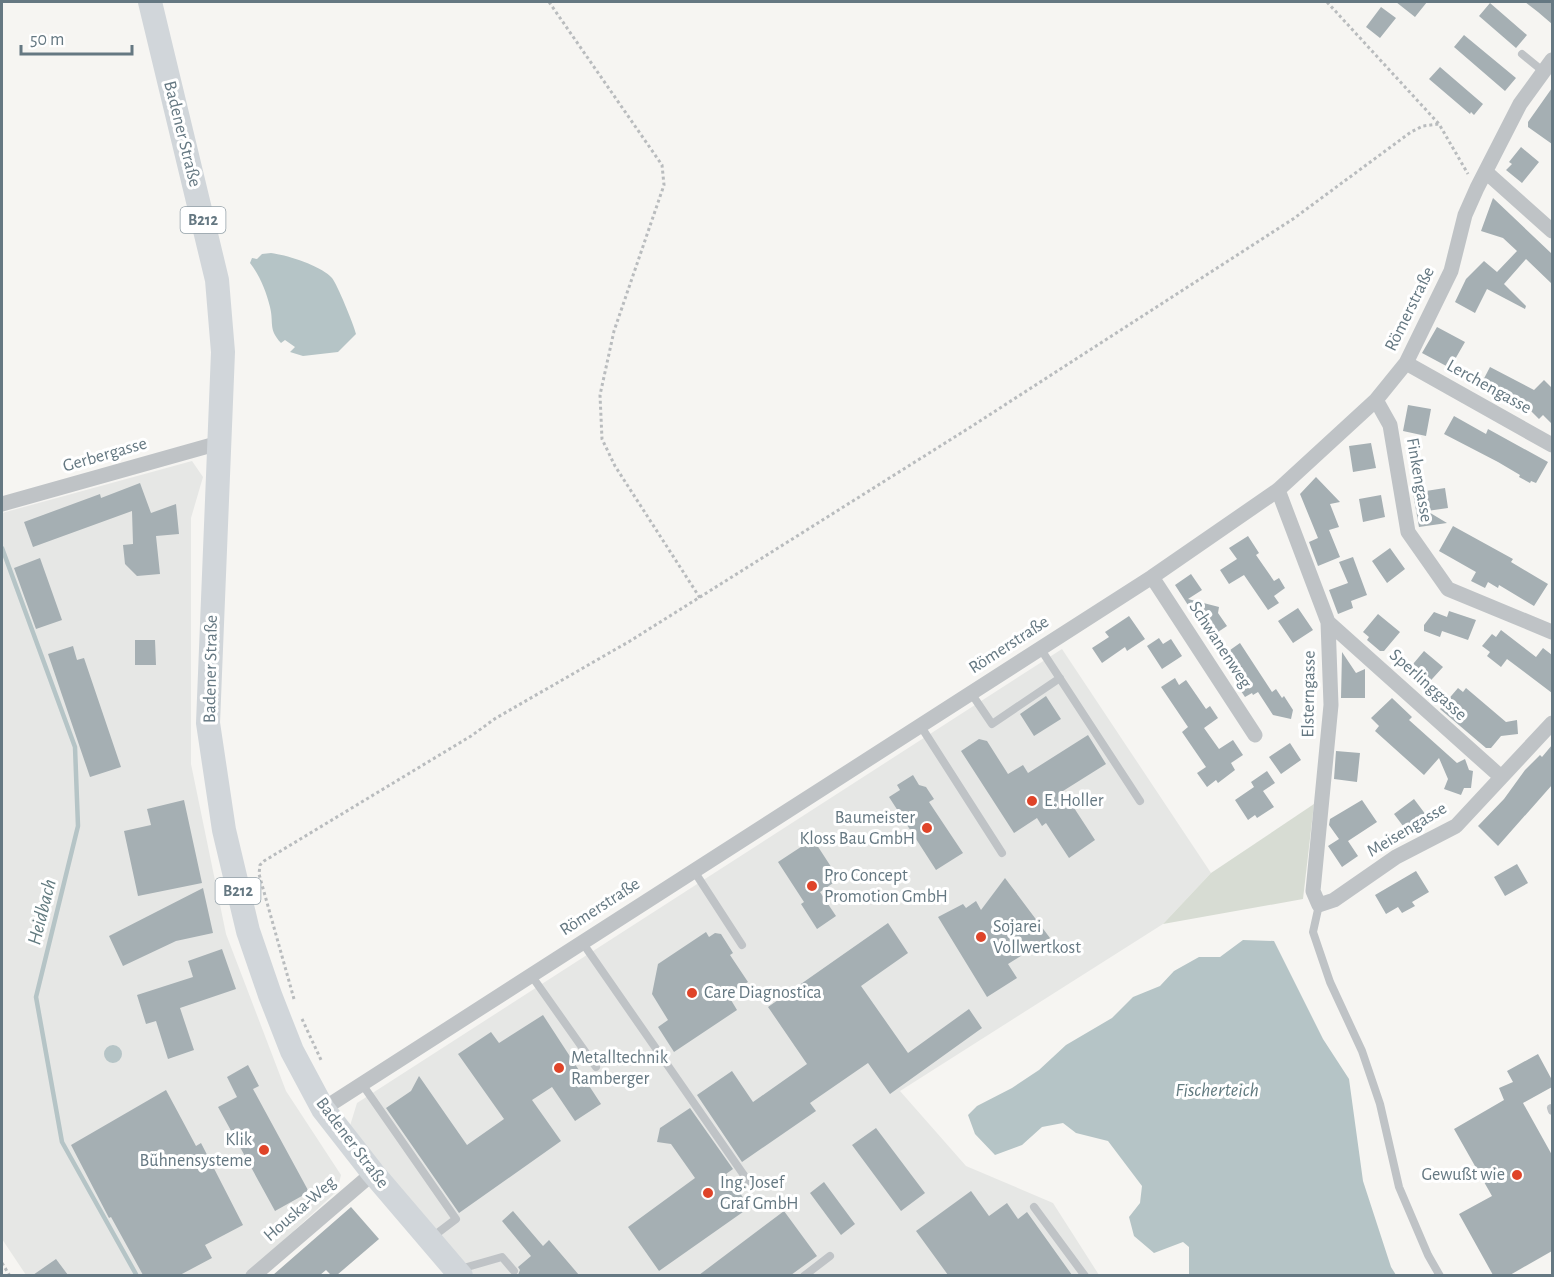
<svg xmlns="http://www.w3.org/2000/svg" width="1554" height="1277" viewBox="0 0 1554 1277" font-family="'Alegreya Sans',sans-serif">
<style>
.built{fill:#e6e7e5}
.green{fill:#d7dcd3}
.water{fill:#b5c4c6}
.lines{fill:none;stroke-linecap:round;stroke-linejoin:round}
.stream{stroke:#b5c4c6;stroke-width:4.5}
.building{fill:#a5afb3}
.path{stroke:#b9bcbe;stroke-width:3;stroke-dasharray:3 3;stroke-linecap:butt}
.lane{stroke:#bfc3c6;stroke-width:8}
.street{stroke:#bfc3c6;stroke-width:15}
.primary{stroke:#d1d6da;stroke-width:24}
.poi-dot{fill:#df4429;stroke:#fff;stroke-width:2}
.labels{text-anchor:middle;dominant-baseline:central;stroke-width:6;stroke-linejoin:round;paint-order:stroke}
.shield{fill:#fff;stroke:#93a0a8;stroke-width:1.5}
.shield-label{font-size:16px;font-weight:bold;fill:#657882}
.street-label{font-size:18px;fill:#657882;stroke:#fff}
.poi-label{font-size:18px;fill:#657882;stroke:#fff;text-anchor:start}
.water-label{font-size:20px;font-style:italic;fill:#617a7f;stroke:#fff}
</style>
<rect width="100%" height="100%" fill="#f6f5f2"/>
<path class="built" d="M192,461L203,477L191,518V764L226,934L286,1091L341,1175L337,1191L246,1275H26L2,1239V513Z
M1062,649L1211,873L1163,924L900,1091L966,1166L1053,1203L1099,1275H474L349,1129L357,1103Z"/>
<path class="green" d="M1314,804L1303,899L1163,924L1211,873Z"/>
<path class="water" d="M271,253C287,255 322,266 332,278C337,284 354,325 356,334L338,352L303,356L290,352L295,347L285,340L281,343C268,329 274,323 270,307C266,291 260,276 250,263L252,258L257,259L262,254Z
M1243,940L1274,941L1323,1039L1349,1079L1363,1181L1391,1267L1396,1275H1189V1247L1183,1242L1154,1253L1134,1236L1129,1217L1140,1203L1142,1186L1108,1141L1076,1133L1063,1123L1042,1127L1022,1145L995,1155L975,1134L968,1115L977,1106L1012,1088L1039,1070L1066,1045L1112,1018L1133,997L1160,986L1174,971L1199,957H1220Z
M104 1054a9 9 0 1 1 18 0a9 9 0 1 1-18 0Z"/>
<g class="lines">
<path class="stream" d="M2,548L75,747L78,826L36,997L62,1142L137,1276"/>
</g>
<path class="building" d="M1396,2H1427L1415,17Z
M1525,2H1552V24L1538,12Z
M1490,3L1527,35L1516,48L1479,16Z
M1381,7L1396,18L1380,38L1366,27Z
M1464,35L1516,78L1505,91L1454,47Z
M1440,67L1483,104L1474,115L1471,112L1470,114L1429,79Z
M1552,88V144L1528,127V122Z
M1521,147L1539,162L1522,183L1506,170L1512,164L1509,162Z
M1493,198L1552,254V284L1526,259L1504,284L1526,306L1525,309L1487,289L1475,313L1455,302L1466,279L1484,261L1497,272L1517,251L1503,238L1481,231Z
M1437,327L1465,342L1450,368L1422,353Z
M1490,367L1534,390L1544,380L1552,388V424L1543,415L1539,419L1516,396L1514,400L1501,394L1499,399L1479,388Z
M1408,405L1431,409L1426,436L1403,431Z
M1454,416L1486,434L1488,429L1548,462L1536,483L1531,481L1530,483L1519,477L1520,475L1498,462L1444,434Z
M1371,443L1376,468L1353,472L1349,446Z
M1316,477L1340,502L1330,504L1339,527L1329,530L1340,557L1318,566L1309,542L1318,538L1300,494Z
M140,483L151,513L176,504L179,534L156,536L160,574L137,576L125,564L123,545L133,544L132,511L33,547L24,522L100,494L101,498Z
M1445,488L1448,508L1427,511L1447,523L1419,527L1413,493Z
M1381,495L1385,517L1363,522L1359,499Z
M1453,526L1513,559L1511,562L1548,584L1534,606L1499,585L1498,588L1488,582L1485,588L1471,581L1476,572L1439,551Z
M1248,536L1259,553L1256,555L1274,581L1279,578L1285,588L1274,596L1279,603L1268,610L1244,575L1229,584L1220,570L1237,559L1229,548Z
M1390,548L1405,569L1387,583L1372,561Z
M1353,557L1367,595L1351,601L1353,608L1338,614L1329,590L1348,583L1339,562Z
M40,558L62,620L36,629L14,568Z
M1191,574L1202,590L1188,599L1219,607L1218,613L1227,626L1209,638L1207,637L1195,620L1197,619L1175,585Z
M1298,608L1313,630L1293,643L1278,621Z
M1449,611L1476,620L1468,640L1442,631L1440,637L1424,631V625L1434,612L1447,617Z
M1378,614L1400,632L1384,651H1380L1367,640L1369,637L1363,632Z
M1129,616L1145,639L1127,651L1125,647L1102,663L1092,648L1109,637L1105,632Z
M1501,630L1536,657L1543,648L1552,655V693L1507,659L1501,667L1487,656L1490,652L1482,646L1492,634L1496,637Z
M1159,638L1163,644L1171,639L1182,656L1162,669L1147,646Z
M135,640H155L156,665H135Z
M1240,643L1272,692L1276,689L1282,698L1284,696L1293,710L1291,719L1273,715L1258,692L1253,695L1252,693L1245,697L1237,685L1241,682L1223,655Z
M73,646L77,660L84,658L121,767L90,777L48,654Z
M1424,651L1443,667L1423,689L1401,670H1408Z
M1342,652L1356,673L1365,669V698H1341Z
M1175,678L1179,685L1186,680L1206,709L1210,706L1218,718L1204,728L1219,749L1233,740L1243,755L1231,763L1235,770L1218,783L1216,780L1207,787L1197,773L1206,767L1182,732L1188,727L1161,687Z
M1458,688L1463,692L1466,688L1506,722L1517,720L1518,734L1501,736L1491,748H1486L1440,709Z
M1046,696L1061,719L1034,736L1020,714Z
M1392,698L1412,717L1409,720L1457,763L1465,759L1469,770L1473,771L1471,788H1464L1461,795L1444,789L1448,779L1439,758L1424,775L1375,731L1379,726L1371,718Z
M1088,735L1106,764L1063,791L1095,840L1069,858L1046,823L1042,826L1037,818L1014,833L961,751L979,739L987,741L1008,774L1023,765L1028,773Z
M1290,743L1301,760L1281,774L1269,757Z
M1552,745V785L1498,846L1478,826L1504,799L1525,770L1540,755L1542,757Z
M1336,751L1360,753L1357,782L1334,779Z
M1267,771L1275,783L1263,791L1274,807L1257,818L1255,815L1248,820L1235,800L1254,787L1251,782Z
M913,775L919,785L926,787L934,799L929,802L963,853L936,870L889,797L900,790L897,785Z
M1414,799L1429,819L1409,834L1394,814Z
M184,800L202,883L138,896L124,831L151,825L147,809Z
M1362,800L1377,822L1348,841L1358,856L1342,867L1328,846L1339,839L1329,825L1330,819Z
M813,839L839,879L820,892L836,916L817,929L801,904L804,902L778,862Z
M1517,864L1528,883L1505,896L1494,877Z
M1416,871L1429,892L1412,902L1415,906L1402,913L1398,907L1386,914L1375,895Z
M1005,878L1050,938L1035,950L1034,948L1008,964L1017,978L987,997L938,917L963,904L966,908L976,901L981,910Z
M203,888L213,933L176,941L123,966L109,936Z
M888,923L908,953L861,986L908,1053L969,1009L982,1028L890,1094L868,1063L810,1103L816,1111L742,1162L697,1095L732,1071L753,1102L807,1064L768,1007Z
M706,932L709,937L715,933L721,934L733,953L730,955L748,982L728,995L737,1010L674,1052L658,1027L668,1020L652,994L658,964Z
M222,949L236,989L180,1008L194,1050L168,1059L156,1021L146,1024L137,995L193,977L188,961Z
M543,1015L601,1104L575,1121L552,1087L532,1100L561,1141L459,1213L386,1108L411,1091L419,1076L467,1145L504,1119L458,1054L491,1032L499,1043Z
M1538,1054L1552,1080V1087L1523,1103L1552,1155V1251L1510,1275H1493L1459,1214L1492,1196L1454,1129L1504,1100L1499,1088L1513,1082L1507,1071Z
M248,1065L259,1086L253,1089L309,1192L275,1211L218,1107L237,1097L227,1077Z
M166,1090L196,1146L201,1143L243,1225L205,1245L212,1258L180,1275H143L111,1217L109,1218L71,1145Z
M690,1108L733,1169L726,1174L750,1207L659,1271L628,1227L695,1178L671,1144L657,1142L660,1128Z
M876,1128L925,1193L901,1211L852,1145Z
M824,1182L855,1224L841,1235L810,1193Z
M971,1191L989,1216L1007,1203L1018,1219L1027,1212L1072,1275H948L916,1231Z
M351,1207L379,1239L337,1275H331L326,1270L320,1275H273Z
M513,1211L543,1246L549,1240L579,1275H518L520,1270L518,1267L531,1256L502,1221Z
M784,1211L817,1256L791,1275H699Z
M56,1259L68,1275H33Z"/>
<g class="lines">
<path class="path" d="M549,2L662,165L664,185L614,331L600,395L602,439L615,466L700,598
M1327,2L1439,124L1468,174
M294,999L259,874L260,865L264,861L471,736L496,718L630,641L969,428L1293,219L1411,132L1423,126L1439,124
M302,1019L322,1062
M2,1263L10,1276"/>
<path class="lane" d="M1522,54L1544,72
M1040,648L1140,801
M971,693L992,724L1060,678
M920,725L1002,853
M694,871L742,945
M1319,905L1313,932L1330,982L1362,1051L1380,1104L1399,1187L1428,1255L1440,1276
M582,942L748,1181
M531,975L596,1067
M362,1084L456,1219L431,1238
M1551,1108L1552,1111
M1034,1207L1085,1276
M460,1269L502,1257L514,1271
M804,1276L830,1256"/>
<path class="street" d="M1486,172L1552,231
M1406,363L1552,445
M1376,400L1390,425L1408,532L1448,589L1552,632
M1278,490L1328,622L1331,705L1313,891L1319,905L1334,900L1396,857L1456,826L1552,723
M2,504L219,443
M1152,577L1255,735
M1328,622L1501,777
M323,1109L1152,577L1278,490L1376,400L1406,363L1451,271L1465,215L1477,188L1520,104L1552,60
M253,1276L373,1173"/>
<path class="primary" d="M150,2L217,280L223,352L208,723L224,830L248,931L270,995L292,1051L323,1109L373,1173L461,1276"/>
</g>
<g class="poi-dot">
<circle cx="1032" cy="801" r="6"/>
<circle cx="927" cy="828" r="6"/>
<circle cx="812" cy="886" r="6"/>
<circle cx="981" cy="937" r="6"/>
<circle cx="692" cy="993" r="6"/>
<circle cx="559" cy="1068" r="6"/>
<circle cx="264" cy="1150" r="6"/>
<circle cx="1517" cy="1175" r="6"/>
<circle cx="708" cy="1193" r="6"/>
</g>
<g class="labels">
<g class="shield">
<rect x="180.5" y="207" width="45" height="26" rx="4.5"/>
<rect x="215.5" y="878" width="45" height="26" rx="4.5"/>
</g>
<g class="shield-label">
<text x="203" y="220">B212</text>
<text x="238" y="891">B212</text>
</g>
<g class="street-label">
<text transform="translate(182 134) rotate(76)">Badener Straße</text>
<text transform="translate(1410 309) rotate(-64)">Römerstraße</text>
<text transform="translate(1489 387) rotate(29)">Lerchengasse</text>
<text transform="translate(105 455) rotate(-16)">Gerbergasse</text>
<text transform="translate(1419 480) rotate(80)">Finkengasse</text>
<text transform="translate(1009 645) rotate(-33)">Römerstraße</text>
<text transform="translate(1220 645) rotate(57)">Schwanenweg</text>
<text transform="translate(211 669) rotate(-89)">Badener Straße</text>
<text transform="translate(1428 685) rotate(42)">Sperlinggasse</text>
<text transform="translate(1309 694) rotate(-89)">Elsterngasse</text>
<text transform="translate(1407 830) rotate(-31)">Meisengasse</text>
<text transform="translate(600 907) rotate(-33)">Römerstraße</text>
<text transform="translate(352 1143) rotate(53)">Badener Straße</text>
<text transform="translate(300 1209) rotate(-41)">Houska-Weg</text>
</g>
<g class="poi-label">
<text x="1044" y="801">E. Holler</text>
<text x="915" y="818" text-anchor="end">Baumeister<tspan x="915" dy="21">Kloss Bau GmbH</tspan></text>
<text x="824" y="876">Pro Concept<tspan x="824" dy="21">Promotion GmbH</tspan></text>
<text x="993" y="927">Sojarei<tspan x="993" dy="21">Vollwertkost</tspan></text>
<text x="704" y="993">Care Diagnostica</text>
<text x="571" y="1058">Metalltechnik<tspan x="571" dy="21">Ramberger</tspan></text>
<text x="252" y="1140" text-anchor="end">Klik<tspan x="252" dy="21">Bühnensysteme</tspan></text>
<text x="1505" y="1175" text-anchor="end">Gewußt wie</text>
<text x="720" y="1183">Ing. Josef<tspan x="720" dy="21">Graf GmbH</tspan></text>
</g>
<g class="water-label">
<text transform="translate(42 912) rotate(-76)">Heidbach</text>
<text x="1217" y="1090">Fischerteich</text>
</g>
</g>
<rect width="1554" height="1277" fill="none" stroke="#657882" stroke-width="6"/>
<path d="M21 45v9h111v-9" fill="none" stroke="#657882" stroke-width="3"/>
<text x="30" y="45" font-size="18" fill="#657882" stroke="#ffffff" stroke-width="4.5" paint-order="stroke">50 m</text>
</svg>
